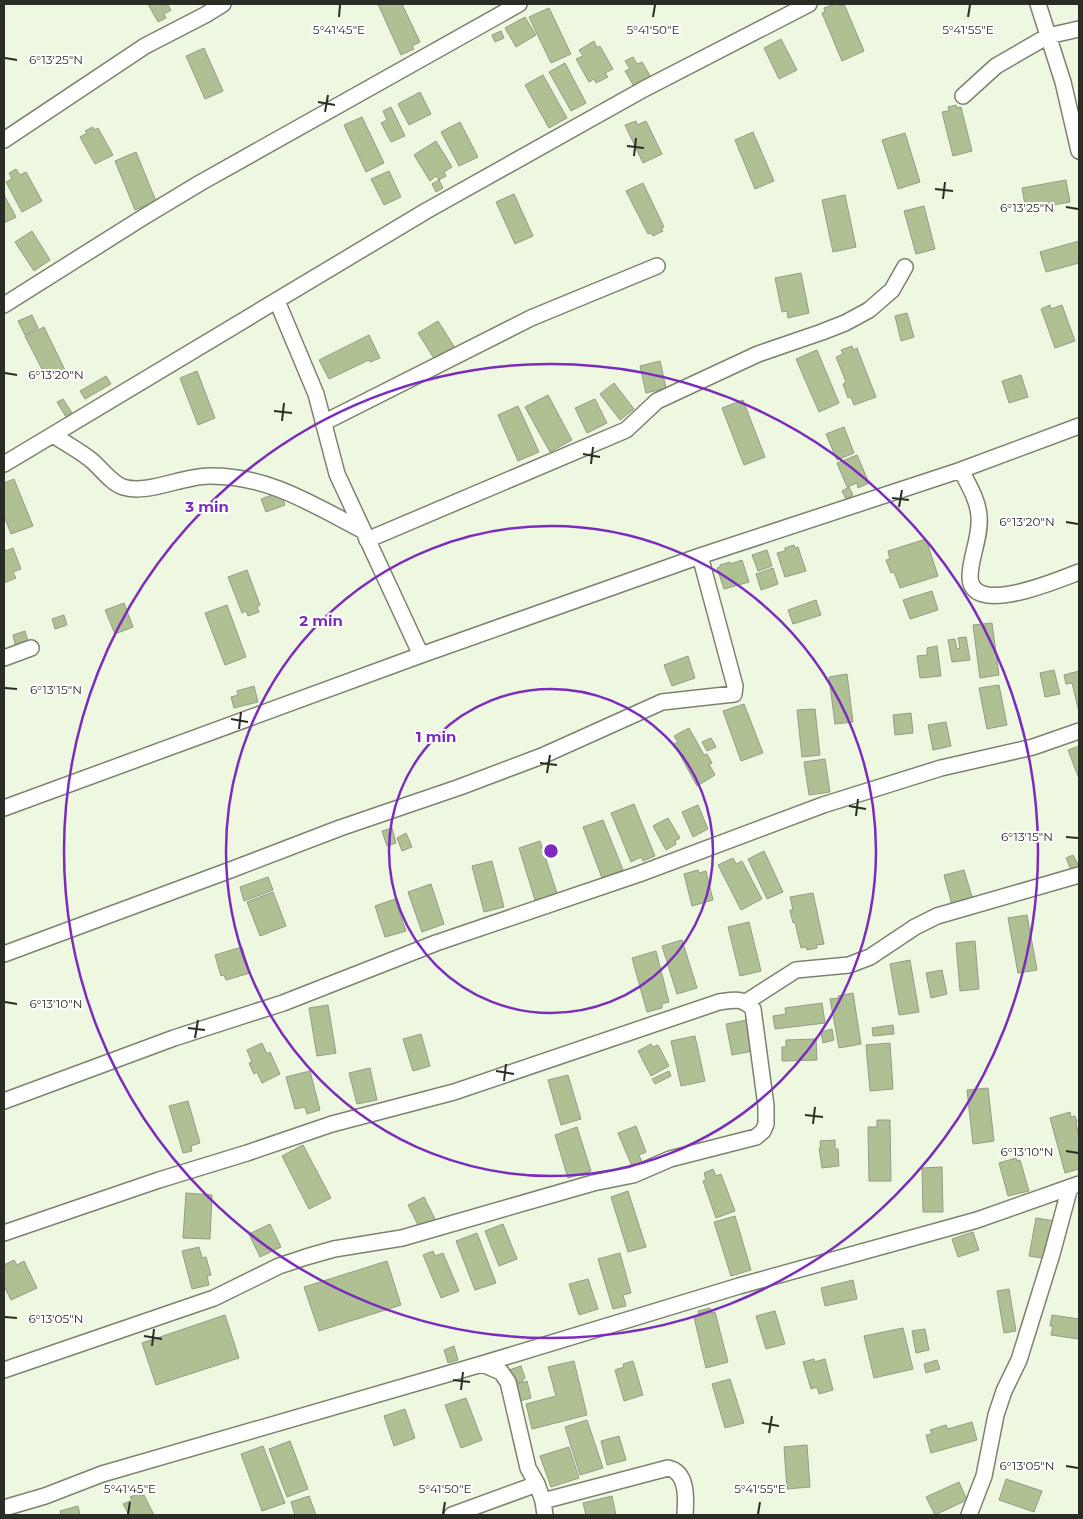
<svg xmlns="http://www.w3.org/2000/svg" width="1083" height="1519" viewBox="0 0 1083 1519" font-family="Montserrat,sans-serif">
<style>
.building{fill:#afc093;stroke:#949c87}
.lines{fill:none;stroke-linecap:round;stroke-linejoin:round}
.minor-casing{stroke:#7b836f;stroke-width:18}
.minor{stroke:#fff;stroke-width:15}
.ticks{fill:none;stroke:#2a2d25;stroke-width:2}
.ring{fill:none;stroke:#7b2cbf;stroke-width:2.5}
.ticks-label{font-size:12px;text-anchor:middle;fill:#2a2d25;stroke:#fff;stroke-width:4;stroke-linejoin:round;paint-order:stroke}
.centre{fill:#7b2cbf;stroke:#fff;stroke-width:2.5}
.ring-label{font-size:15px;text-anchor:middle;font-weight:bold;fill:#7b2cbf;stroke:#fff;stroke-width:4;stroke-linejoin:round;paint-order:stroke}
</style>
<rect width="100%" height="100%" fill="#eef7e0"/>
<path class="building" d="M148,4H167L171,10L164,14L166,18L158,22Z
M378,4H402L420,42L412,46L414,49L401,55Z
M835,4H839L840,6L844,4L864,51L842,61L822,13L825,12L824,8Z
M549,8L571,54L551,63L529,17Z
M525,17L536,35L516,47L505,28Z
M501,31L504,38L495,42L492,35Z
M781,39L797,70L779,79L764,48Z
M594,41L597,48L600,46L613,69L605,73L608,77L596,83L594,79L589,82L576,59L583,56L579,50Z
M204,48L223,91L205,99L186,56Z
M633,57L637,64L642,62L652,79L635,88L625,71L630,69L625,61Z
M565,63L586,103L571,111L549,72Z
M543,75L567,118L549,128L525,85Z
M420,92L431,114L409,125L398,104Z
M956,105L957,108L961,107L972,151L953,156L942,112L949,111L948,107Z
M391,107L405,136L391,142L381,123L387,120L383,111Z
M362,117L384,163L366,172L344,125Z
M636,121L637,125L646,121L662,154L643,163L625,125Z
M460,122L478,157L459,166L441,132Z
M93,127L94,130L98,128L113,155L95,164L80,137L87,133L85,131Z
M753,132L774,181L755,189L735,140Z
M905,133L920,182L898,189L882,140Z
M436,141L452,167L444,172L446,176L439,180L436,176L430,181L414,155Z
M136,152L156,201L135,210L115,161Z
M16,169L20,175L26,172L42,201L22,212L6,182L12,179L9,173Z
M389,171L401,197L384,205L371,179Z
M439,180L443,188L436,192L432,184Z
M1066,180L1070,202L1026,210L1022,188Z
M643,183L664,227L661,228L663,231L653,236L651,233L648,234L626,191Z
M514,194L533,236L515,244L496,202Z
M4,195L16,217L4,223Z
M845,195L856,247L833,252L822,200Z
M924,206L935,249L916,254L904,211Z
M32,231L50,260L34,271L15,242Z
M1079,241V263L1046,272L1040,252Z
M801,273L809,313L788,318L787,311L782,312L775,278Z
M1050,305L1051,309L1062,305L1075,341L1055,348L1041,309Z
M907,313L914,337L901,341L895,316Z
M32,315L38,328L25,335L18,321Z
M438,321L455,348L435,360L418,333Z
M44,327L65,370L47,379L25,336Z
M369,335L380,358L370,362L369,360L329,379L319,360Z
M852,346L853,350L857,348L876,397L854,405L851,397L848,398L843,384L846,382L836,357L843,354L841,350Z
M817,350L839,403L819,412L796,359Z
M660,361L666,388L646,393L640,366Z
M197,371L215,418L198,425L180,378Z
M1021,375L1028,397L1009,403L1002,381Z
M106,376L111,384L85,399L80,391Z
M614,383L634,409L620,420L600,394Z
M548,395L572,440L550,452L525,407Z
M63,399L72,413L66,417L57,402Z
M595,399L607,423L587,433L575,408Z
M743,400L765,457L744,465L722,408Z
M518,406L539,452L518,461L498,415Z
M844,427L854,453L837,460L826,434Z
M857,455L869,483L858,488L857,483L847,487L837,463Z
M14,479L33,526L11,534L4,516V483Z
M849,487L853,495L846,499L842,491Z
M280,492L285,505L266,512L261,499Z
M926,539L938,576L900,588L894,572L891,573L886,560L890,559L888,551Z
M794,545L795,548L798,547L806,571L785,577L777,553L785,551V548Z
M4,548L6,551L13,548L21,569L13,572L16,578L4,583Z
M767,550L772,566L758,571L752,555Z
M742,560L749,582L724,589L717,568L720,567V565L730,562V564Z
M773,568L778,584L761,590L756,574Z
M247,570L260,605L257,607L259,612L248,616L246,611L242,613L228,577Z
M932,591L938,610L910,619L903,600Z
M816,600L821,615L793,624L788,610Z
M124,603L133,627L115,634L105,610Z
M227,605L246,657L225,665L205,613Z
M64,615L67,625L55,629L52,619Z
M992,623L999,675L980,678L973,625Z
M25,631L28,641L15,644L13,635Z
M966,637L970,660L952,662L948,640L955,639L957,649L960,648L958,638Z
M937,646L941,676L920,678L917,656L927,655V648Z
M688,656L695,678L672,686L664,665Z
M1054,670L1060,694L1045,697L1040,673Z
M1079,671V712L1072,683L1066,684L1064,675Z
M847,674L853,722L835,724L829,677Z
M999,685L1007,725L987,729L979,688Z
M254,686L258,702L234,708L231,697L238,695L237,691Z
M744,704L763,753L741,761L723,711Z
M815,709L820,755L802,757L797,710Z
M911,713L913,733L895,735L893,715Z
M946,722L951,746L933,750L928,725Z
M689,728L704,755L707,754L712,763L709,764L715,775L697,786L674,744L678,742L674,736Z
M711,738L716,747L707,751L702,742Z
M1079,746V779L1068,750Z
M825,759L830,792L809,795L804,762Z
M634,804L655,856L643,861L641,857L631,862L611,813Z
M698,805L708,829L693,837L682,812Z
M668,818L680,838L675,841L676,844L666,850L653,826Z
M603,820L623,870L602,878L583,827Z
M392,828L396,843L387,846L382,831Z
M406,833L412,847L402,851L397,838Z
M540,841L557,893L547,896L548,900L540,903L539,899L535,900L519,848Z
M764,851L783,892L767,899L748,859Z
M1073,855L1079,866L1071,870L1066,858Z
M733,858L736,864L742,861L762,899L741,910L718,865Z
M492,861L504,907L484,912L472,866Z
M698,870L699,873L706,871L713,900L692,906L684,874Z
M964,870L973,900L952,905L944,875Z
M268,877L273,890L244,901L240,887Z
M431,884L444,924L422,932L408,892Z
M273,892L286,926L260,936L247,902Z
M813,893L824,944L816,945L817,948L807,950L806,947L801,948L795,922L793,923L790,910H793L790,897Z
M395,899L406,931L385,937L375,906Z
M1027,915L1037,970L1018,973L1008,918Z
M749,922L761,971L740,976L728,927Z
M682,940L697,988L677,994L662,946Z
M975,941L979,989L960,991L956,943Z
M242,947L250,973L226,980L224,975L221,976L215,955Z
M656,951L669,1002L662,1004V1008L647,1012L632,958Z
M910,960L919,1012L899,1015L890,964Z
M942,970L947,994L931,998L926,973Z
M853,993L861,1044L839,1048L830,999L839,998L838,996Z
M822,1003L825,1023L775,1029L773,1016L786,1014L785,1008Z
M328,1005L336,1053L317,1056L309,1008Z
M747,1020L753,1051L732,1055L726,1024Z
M893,1025L894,1034L873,1036L872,1028Z
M832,1029L834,1040L823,1043L821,1032Z
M421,1034L430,1066L413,1071L403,1039Z
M695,1036L705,1081L681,1086L671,1041Z
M816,1039L817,1060L782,1061V1047H786V1040Z
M262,1043L267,1054L270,1052L280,1074L262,1083L257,1072L254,1074L249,1063L252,1062L247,1050Z
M890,1043L893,1089L870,1091L866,1045Z
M651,1044L653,1047L658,1045L669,1066L651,1076L638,1051Z
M370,1068L377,1100L357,1104L349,1073Z
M310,1071L320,1110L307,1114L305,1107L295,1109L286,1077Z
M669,1071L671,1076L655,1084L652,1079Z
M568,1075L581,1119L561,1125L548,1080Z
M988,1088L994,1141L973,1144L967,1090Z
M188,1101L200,1143L191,1146L192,1151L183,1153L169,1106Z
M1070,1112L1071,1117L1075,1116L1077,1122L1076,1123L1079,1136V1169L1065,1173L1050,1118Z
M877,1120H890L891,1181H869L868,1127H877Z
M636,1126L646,1152L639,1155L642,1162L632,1166L618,1133Z
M577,1127L591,1171L568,1178L555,1135Z
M835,1140V1149H838L839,1166L822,1168L819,1148H821L820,1141Z
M303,1145L331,1198L309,1209L282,1156Z
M1016,1158L1017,1161L1020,1160L1029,1191L1008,1196L999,1163Z
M942,1167L943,1212H923L922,1168Z
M713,1169L716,1176L721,1174L735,1211L716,1218L703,1181L706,1180L704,1173Z
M628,1191L646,1247L628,1252L611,1197Z
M186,1193L212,1195L210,1239L183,1238Z
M424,1197L435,1219L419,1227L408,1205Z
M735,1216L751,1270L731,1276L714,1222Z
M1036,1218L1055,1221L1048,1259L1029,1256Z
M270,1224L281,1247L260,1257L249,1234Z
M503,1224L517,1259L499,1266L485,1231Z
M973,1232L979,1250L958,1257L952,1239Z
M477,1233L496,1283L475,1290L456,1241Z
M199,1247L202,1258L206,1257L211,1275L207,1276L209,1285L192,1289L182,1251Z
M433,1251L435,1256L443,1253L459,1291L441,1298L423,1255Z
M620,1253L631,1293L623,1295L626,1306L613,1309L598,1259Z
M14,1260L17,1265L24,1261L37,1288L11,1300L4,1286V1265Z
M387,1261L401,1305L319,1331L304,1287Z
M588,1279L598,1309L579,1315L569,1284Z
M853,1280L857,1299L825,1306L821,1288Z
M1009,1289L1016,1331L1004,1333L997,1291Z
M710,1308L712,1313L715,1312L728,1362L706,1368L694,1317L699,1316L698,1311Z
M775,1311L785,1344L766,1349L756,1316Z
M225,1315L239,1358L156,1385L142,1343Z
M1052,1315L1079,1319V1339L1051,1335L1053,1326H1050Z
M903,1328L913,1369L874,1378L864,1336Z
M925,1329L929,1350L916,1353L912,1331Z
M454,1346L458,1360L448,1363L444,1350Z
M814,1359V1362L825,1359L833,1390L819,1394L817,1387L811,1389L803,1362Z
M937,1360L940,1369L926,1373L924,1364Z
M574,1361L587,1415L532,1429L526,1404L556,1396L548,1367Z
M633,1361L643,1395L624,1401L615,1370L624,1367L623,1364Z
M521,1366L525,1378L523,1379V1381L518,1383L517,1380L513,1382L509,1370Z
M730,1379L744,1423L725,1428L712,1384Z
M527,1381L531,1398L520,1401L515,1385Z
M466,1398L482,1440L461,1448L445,1405Z
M405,1409L415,1438L394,1446L384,1416Z
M587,1420L603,1468L580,1475L565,1427Z
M972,1422L977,1440L931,1453L926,1435L932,1434L930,1430L946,1425L948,1429Z
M619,1436L626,1460L607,1465L601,1441Z
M290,1441L308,1489L287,1497L269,1449Z
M807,1445L810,1487L787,1489L784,1447Z
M263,1446L285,1503L262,1511L241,1454Z
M569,1447L579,1478L551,1487L540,1456Z
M1006,1479L1042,1491L1034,1512L999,1500Z
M959,1482L967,1500L935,1515L926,1497Z
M140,1493L141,1496L144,1495L154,1515H129L123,1504L132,1500L130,1497Z
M309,1496L316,1515H295L291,1502Z
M612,1496L616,1515H586L583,1503Z
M78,1506L80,1515H61L60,1511Z"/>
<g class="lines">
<g class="minor-casing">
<path id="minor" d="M1038,4L1063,82L1079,151
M963,96L996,66L1048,36L1079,29
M4,140L145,46L205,15L223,4
M277,301L316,394L337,474L421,655
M4,305L142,218L200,183L519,4
M323,423L531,318L657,266
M53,435C65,443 80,451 91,460C101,468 111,483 123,487C146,495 183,476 209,476C267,475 312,504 362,530
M4,464L426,211L644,89L809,4
M961,470C968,484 978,500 979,516C981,537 970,557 970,577C971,618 1060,579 1079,572
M367,540L626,430L657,401L758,354L822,332L845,323L869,310L892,290L905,267
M4,658L31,648
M4,808L421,655L700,556L961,470L1079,426
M4,954L233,869L340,828L460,787L542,756L662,702L734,694L735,686L700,556
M746,1002L796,970L849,965L870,957L915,927L937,916L1079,875
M4,1101L174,1038L283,1003L436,943L639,874L823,805L941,768L1033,747L1079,731
M4,1233L159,1180L247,1153L332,1124L454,1092L719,1002C733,1000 742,997 753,1009L766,1106V1124L763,1131L756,1137L670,1159L633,1175L593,1183L402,1238L334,1249L306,1257L279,1266L214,1298L4,1370
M482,1364L501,1372L508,1382L528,1468L537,1484L543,1501L545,1515
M543,1501L668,1468C688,1472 686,1499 685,1515
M4,1508L45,1496L102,1474L482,1364L739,1286L977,1220L1079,1184
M452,1515L537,1484
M969,1515L984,1476L996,1415L1004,1391L1019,1360L1052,1254L1070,1187"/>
</g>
<use href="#minor" class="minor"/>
</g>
<path class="ticks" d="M339,17L340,5M653,17L655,5M968,17L970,5M5,58L17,60M318,102L335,105M325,112L328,95M627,146L644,148M634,156L636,138M935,189L953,191M943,199L945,182M1066,207L1078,209M5,373L17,375M274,411L292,413M282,421L284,403M583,454L600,457M591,464L593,447M892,498L909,500M899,507L902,490M1066,522L1078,524M5,688L17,689M231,719L248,722M239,729L241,712M540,763L557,765M547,773L550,755M849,806L866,809M856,816L858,799M1066,837L1078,838M5,1002L17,1004M188,1028L205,1030M195,1038L198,1020M496,1071L514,1074M504,1081L506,1064M805,1115L823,1117M813,1124L815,1107M1066,1151L1078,1153M5,1317L17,1318M144,1336L162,1339M152,1346L154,1329M453,1380L470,1382M461,1390L463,1372M762,1423L779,1426M769,1433L772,1416M1066,1466L1078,1468M128,1514L130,1502M443,1514L445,1502M758,1514L760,1502"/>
<g class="ring">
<circle cx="551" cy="851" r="162"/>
<circle cx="551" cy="851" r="325"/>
<circle cx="551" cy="851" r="487"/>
</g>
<g class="ticks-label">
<text x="339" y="34">5°41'45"E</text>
<text x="653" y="34">5°41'50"E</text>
<text x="968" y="34">5°41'55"E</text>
<text x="56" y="64">6°13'25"N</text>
<text x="1027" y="212">6°13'25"N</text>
<text x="56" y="379">6°13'20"N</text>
<text x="1027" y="526">6°13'20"N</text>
<text x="56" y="694">6°13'15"N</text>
<text x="1027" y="841">6°13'15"N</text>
<text x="56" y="1008">6°13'10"N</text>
<text x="1027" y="1156">6°13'10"N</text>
<text x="56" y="1323">6°13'05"N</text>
<text x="1027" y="1470">6°13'05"N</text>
<text x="130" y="1493">5°41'45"E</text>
<text x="445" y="1493">5°41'50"E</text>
<text x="760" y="1493">5°41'55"E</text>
</g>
<circle cx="551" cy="851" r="8" class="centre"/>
<g class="ring-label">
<text x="207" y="512">3 min</text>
<text x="321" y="626">2 min</text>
<text x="436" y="742">1 min</text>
</g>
<rect width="1083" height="1519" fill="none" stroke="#2a2d25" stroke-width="10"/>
</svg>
